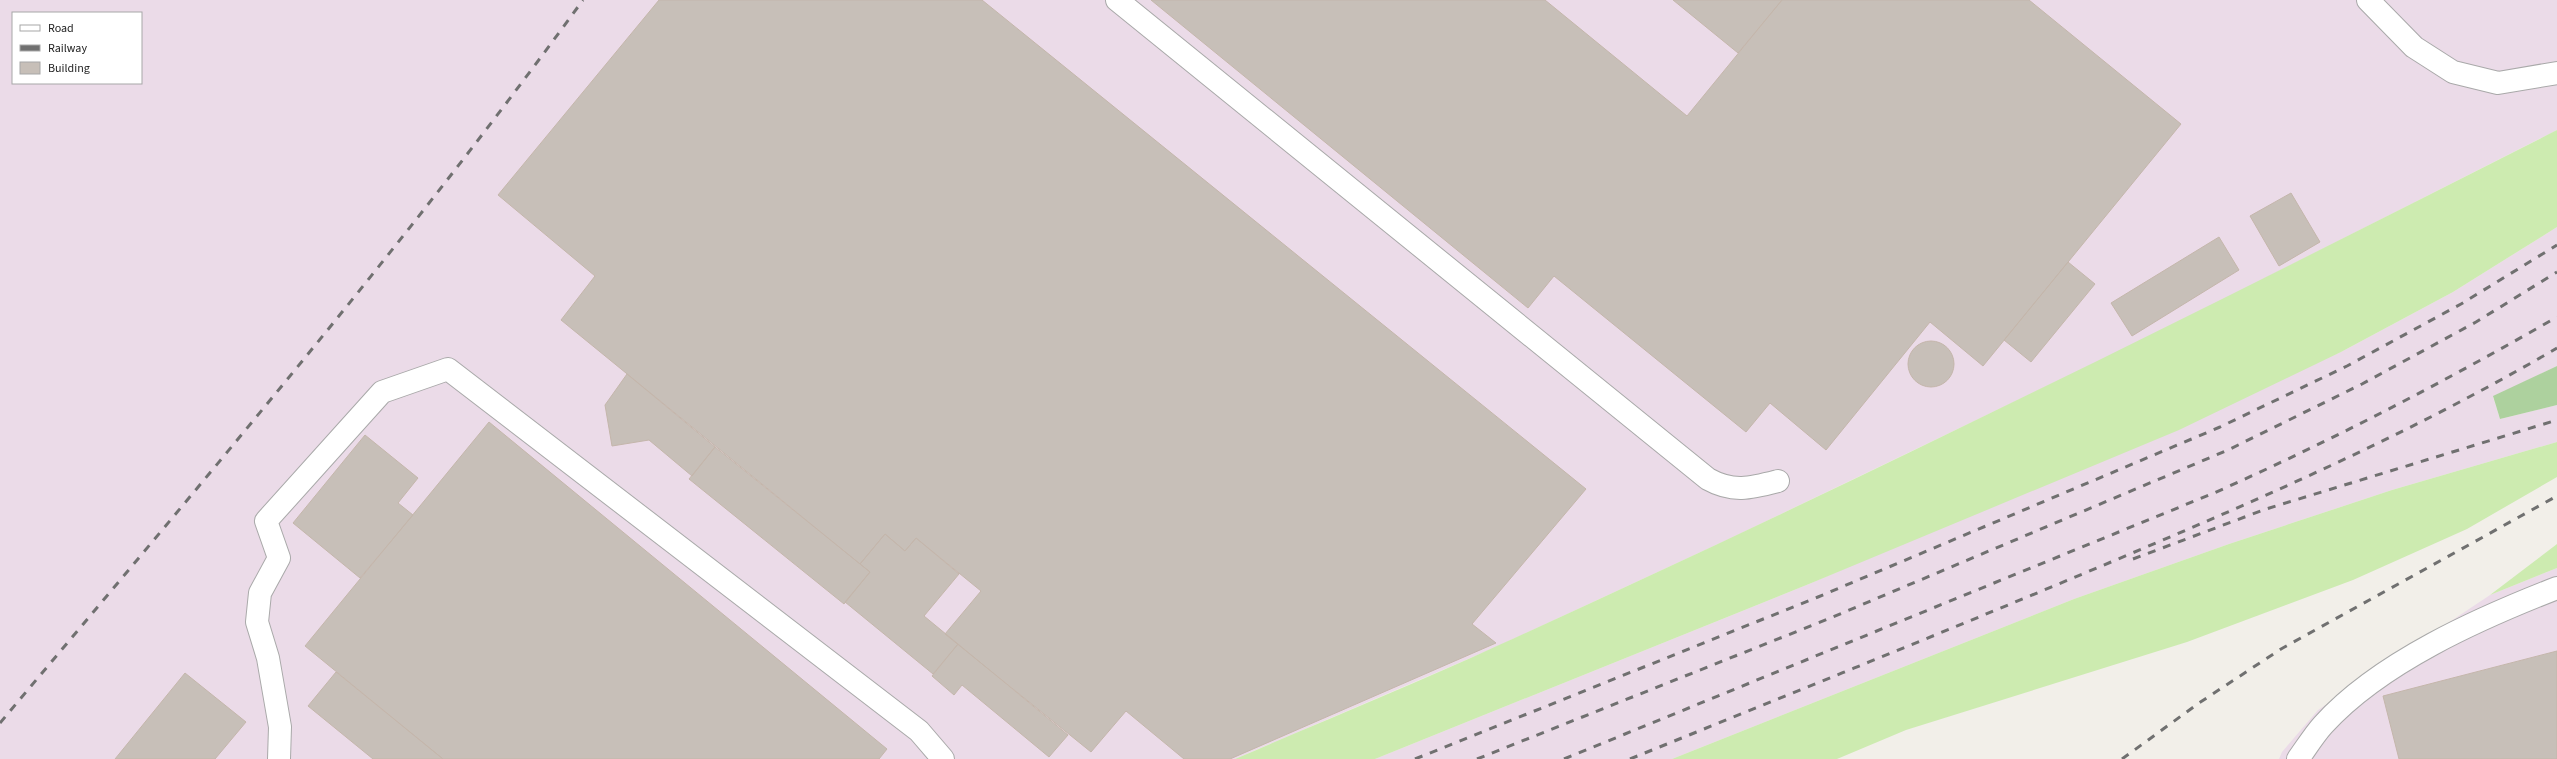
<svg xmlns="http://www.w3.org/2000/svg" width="2557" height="759" viewBox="0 0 2557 759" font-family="'Source Sans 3',sans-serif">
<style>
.industrial{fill:#ebdbe8;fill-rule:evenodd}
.grass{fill:#cdebb0}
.forest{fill:#add19e}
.building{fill:#c7bfb8;stroke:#c4b6ab}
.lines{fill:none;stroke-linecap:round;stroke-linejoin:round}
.minor-casing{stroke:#a9a9a9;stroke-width:24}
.minor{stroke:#fff;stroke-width:22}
.rail{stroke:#707070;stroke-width:3;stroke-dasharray:8 8;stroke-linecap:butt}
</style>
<rect width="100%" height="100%" fill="#f2efe9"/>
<path class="industrial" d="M0,0H2557V130L2151,336L1731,538L1496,647L1235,759H0ZM13,13H141V83H13Z
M2557,227V366L2493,397L2500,419L2557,405V442L2392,490L2229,544L2074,599L1672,759H1375L1809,584L2341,352L2453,292Z
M2557,568V759H2279L2282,752L2318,710L2490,595Z"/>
<path class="grass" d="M2557,130V227L2453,292L2341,352L2179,430L1809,584L1375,759H1235C1323,721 1412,685 1499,645C1856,483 2207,308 2557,130Z
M2557,442V477L2467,529L2353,580L2187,642L1906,730L1837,759H1672L2074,599L2229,544L2392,490Z
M2557,544V568L2490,595Z"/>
<path class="forest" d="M2557,366V405L2500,419L2493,396Z"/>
<path class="building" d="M659,0H982L1586,489L1472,624L1496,643L1230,759H1184L1126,711L1091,752L945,634L981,591L916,538L905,551L885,534L860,564L561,320L595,276L498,195Z
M1151,0H1545L1687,116L1782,0H2029L2181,124L1983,366L1930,322L1826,450L1770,403L1746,432L1554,276L1528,308Z
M1673,0H1782L1738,53Z
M2291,193L2320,242L2279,266L2250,216Z
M2219,237L2239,270L2132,336L2111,303Z
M2068,262L2095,284L2031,362L2004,340Z
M1908 364a23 23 0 1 1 46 0a23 23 0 1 1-46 0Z
M627,374L715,447L692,476L649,440L612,446L605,405Z
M489,422L887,749L879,759H443L305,646Z
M365,435L418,478L398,503L413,515L360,578L293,523Z
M715,447L870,572L844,604L689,479Z
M885,534L905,551L916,538L959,574L924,616L958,644L933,674L845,602L870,572L860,564Z
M958,644L1068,735L1049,757L962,685L954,695L932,676Z
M2557,651V759H2399L2383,696Z
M336,672L443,759H373L308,706Z
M185,673L246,722L215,759H115Z"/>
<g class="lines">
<g class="minor-casing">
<path id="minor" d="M1117,0L1708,479C1733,493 1751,488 1778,481
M2368,0L2414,47L2453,72L2498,83L2557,73
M279,759L280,727L268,658L257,622L260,593L279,558L266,521L382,392L448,369L919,731L943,759
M2298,759C2306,748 2314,735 2323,725C2380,662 2480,618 2557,588"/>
</g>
<use href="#minor" class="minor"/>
<path class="rail" d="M2133,559L2266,509L2557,420
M0,723C199,486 401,250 583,0
M1415,759L1818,597L2220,427L2347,366L2461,304L2557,245
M1477,759L1828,619L2228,450L2362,384L2476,322L2557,272
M1564,759L2214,493C2333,440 2444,382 2557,317
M1630,759C1790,694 1952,629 2111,562C2265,497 2412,433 2557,348
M2122,759L2199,703L2281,649L2557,496"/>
</g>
<rect x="12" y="12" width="130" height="72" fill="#ffffff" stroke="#a7a7a7"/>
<rect x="20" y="25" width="20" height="6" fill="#ffffff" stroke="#a7a7a7"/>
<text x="48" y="32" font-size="12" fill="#222222">Road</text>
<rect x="20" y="45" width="20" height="6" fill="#707070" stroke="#a7a7a7"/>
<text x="48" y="52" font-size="12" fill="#222222">Railway</text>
<rect x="20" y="62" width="20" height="12" fill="#c7bfb8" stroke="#a7a7a7"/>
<text x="48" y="72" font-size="12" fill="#222222">Building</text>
</svg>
